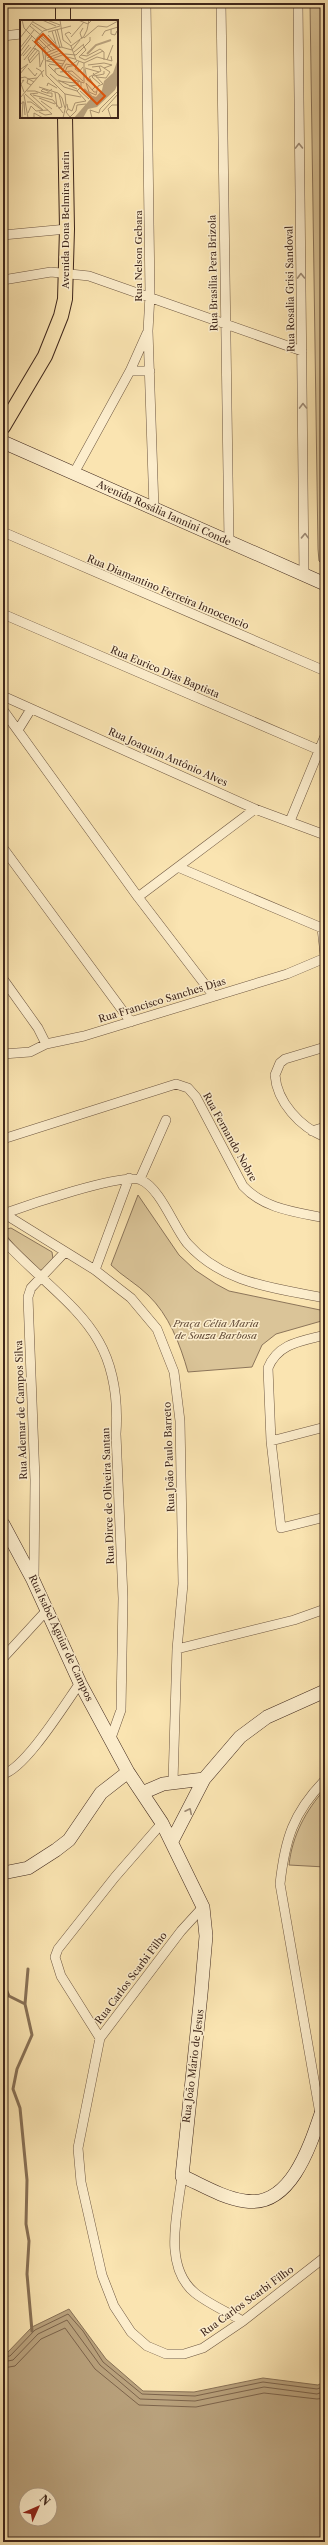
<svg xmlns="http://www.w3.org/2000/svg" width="328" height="2545" viewBox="0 0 328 2545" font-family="'Libre Caslon Text',serif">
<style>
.green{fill:#dac498;stroke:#8c755a}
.water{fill:#baa37e;stroke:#887156;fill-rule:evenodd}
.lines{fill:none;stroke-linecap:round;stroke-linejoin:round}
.shore{stroke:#7c644c;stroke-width:1}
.stream{stroke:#887156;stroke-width:3}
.street-casing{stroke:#6d5640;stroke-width:10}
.secondary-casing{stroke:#3e261b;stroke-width:14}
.primary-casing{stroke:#3e261b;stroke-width:16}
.street{stroke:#fcedcc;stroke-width:9}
.secondary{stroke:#fcedcc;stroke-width:13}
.primary{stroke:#fae4b1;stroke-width:14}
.oneway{stroke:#9d8a74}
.labels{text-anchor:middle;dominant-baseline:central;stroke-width:3;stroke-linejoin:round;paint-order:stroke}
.street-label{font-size:10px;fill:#3e261b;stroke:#fcedcc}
.park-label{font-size:10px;font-style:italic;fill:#654e3a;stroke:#fcedcc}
.inset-river{fill:none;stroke:#baa37e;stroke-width:2}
.inset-road{fill:none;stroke:#af9875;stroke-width:1}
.view{fill:#e0560d;fill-opacity:0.15;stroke:#e0560d;stroke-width:2}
.inset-edge{fill:none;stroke:#3e261b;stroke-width:2}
</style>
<rect width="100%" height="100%" fill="#fae4b1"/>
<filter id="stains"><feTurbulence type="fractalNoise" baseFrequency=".005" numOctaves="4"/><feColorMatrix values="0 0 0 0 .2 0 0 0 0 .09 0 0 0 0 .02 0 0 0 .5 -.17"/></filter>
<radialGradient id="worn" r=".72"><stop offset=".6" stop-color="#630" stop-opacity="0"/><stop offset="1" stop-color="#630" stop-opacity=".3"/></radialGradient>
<path class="green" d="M310,3H325V566L319,561L318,549Z
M138,1195L179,1255L195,1270L216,1284L229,1291L325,1311V1320L276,1334L262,1345L252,1367L188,1372C180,1344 169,1315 148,1295C137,1284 122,1276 111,1265Z
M11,1228L52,1252L53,1259L48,1269L35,1271L6,1235L7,1229Z
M325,1789V1867L289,1865C292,1836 306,1810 325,1789Z"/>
<path class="water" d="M69,2309L106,2359L143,2391L194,2392L263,2378L318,2385L325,2381V2542H3V2353H7L32,2327ZM26,2495H50V2519H26Z"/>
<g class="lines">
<path class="shore" d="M3,2357L10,2356L35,2330L68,2314L83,2331L103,2362L142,2394L195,2396L263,2382L317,2389L325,2386
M3,2362L13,2360L38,2334L67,2320L100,2365L140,2399L195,2401L264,2387L317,2394L325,2391
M3,2368L15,2366L41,2339L65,2328L95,2369L139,2405L196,2407L264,2393L317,2399L325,2398"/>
<path class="stream" d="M28,1969L25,2004L32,2035L17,2069L13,2089L20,2108L27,2180L26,2224L29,2241L27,2274L32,2331
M3,1982L9,1996L25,2004"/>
<g class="street-casing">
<path id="street" d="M146,3L150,295L148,331L154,509
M221,3L229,542
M298,3L304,575
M3,36L21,34
M3,235L67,229
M3,280L51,272L89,276L302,351
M130,371H150
M74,473L130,371L147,333
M3,532L325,671
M3,614L319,750
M3,696L255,809L325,835
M3,710L138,897L213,995
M18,730L31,709
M290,821L325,736
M3,848L131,1022
M180,868L322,928L325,955
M138,897L255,809
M3,979L38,1028L46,1044
M325,1047L285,1059L280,1063L275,1075C277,1102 300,1127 325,1137
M3,1054L30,1052L46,1044L84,1036L287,974L325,958
M312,1131L325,1127
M3,1139L176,1084L188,1088L196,1097L243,1186C264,1209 296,1212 325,1218
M140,1179L166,1120
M3,1213L95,1270L131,1298L157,1329L174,1372L180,1421L183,1584L177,1649L173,1782
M3,1214C25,1206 124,1172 141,1180C160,1188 174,1227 187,1243C223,1284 275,1288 325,1298
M3,1240C67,1308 123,1328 116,1434L123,1598L121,1710L111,1738
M95,1270L129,1178
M325,1335C302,1341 278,1343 268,1368L271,1441L281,1528L325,1517
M271,1441L325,1427
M34,1579L35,1480L28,1297L31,1288L65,1252
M177,1649L294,1620L325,1609
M3,1658L47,1610
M3,1774C25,1769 65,1704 80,1683
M203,1907L181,1931L100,2038L78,2148L81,2182L102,2275L114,2306L131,2332L147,2346L166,2354H184L203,2348L243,2321L325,2257
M100,2038L61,1976L55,1957L58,1949L115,1877L162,1823
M320,2114L280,1884C285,1839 293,1813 325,1780
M182,2176C178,2212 162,2266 195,2293C209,2304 227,2312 243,2321"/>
</g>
<g class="secondary-casing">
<path id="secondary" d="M3,442L325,584
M3,1524L33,1580L80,1683L128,1772L162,1823L203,1907L206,1936L201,1994L182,2176C202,2185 223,2198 245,2201C294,2209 313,2136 325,2102
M142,1793L163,1784L204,1779
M172,1841L204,1779L240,1737L267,1717L325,1691
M3,1873L28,1868L56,1850L69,1840L101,1793L128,1772"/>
</g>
<g class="primary-casing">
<path id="primary" d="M63,3V21
M3,427L45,356L61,316L65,299L67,229L65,117"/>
</g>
<use href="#street" class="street"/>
<use href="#secondary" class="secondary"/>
<use href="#primary" class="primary"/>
</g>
<defs><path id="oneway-chevron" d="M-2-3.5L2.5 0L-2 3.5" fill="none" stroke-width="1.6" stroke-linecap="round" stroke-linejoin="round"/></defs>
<g class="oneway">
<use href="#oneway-chevron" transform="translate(299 146) rotate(-91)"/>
<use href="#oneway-chevron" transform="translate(301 276) rotate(-91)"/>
<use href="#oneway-chevron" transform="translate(303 406) rotate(-91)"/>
<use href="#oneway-chevron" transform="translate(305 536) rotate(-88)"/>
<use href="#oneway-chevron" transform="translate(189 1811) rotate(-64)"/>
</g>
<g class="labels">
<g class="street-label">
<text transform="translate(65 220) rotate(-90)">Avenida Dona Belmira Marin</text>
<text transform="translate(138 256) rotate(-90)">Rua Nelson Gebara</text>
<text transform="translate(213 273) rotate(-91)">Rua Brasília Pera Brizola</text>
<text transform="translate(290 289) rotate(-91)">Rua Rosalia Grisi Sandoval</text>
<text transform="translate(164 513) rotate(24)">Avenida Rosália Iannini Conde</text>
<text transform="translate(168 592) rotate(23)">Rua Diamantino Ferreira Innocencio</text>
<text transform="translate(165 672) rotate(23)">Rua Eurico Dias Baptista</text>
<text transform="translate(168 757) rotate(24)">Rua Joaquim Antônio Alves</text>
<text transform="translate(162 1000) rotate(-17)">Rua Francisco Sanches Dias</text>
<text transform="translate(230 1137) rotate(61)">Rua Fernando Nobre</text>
<text transform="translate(21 1410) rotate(-92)">Rua Ademar de Campos Silva</text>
<text transform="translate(169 1457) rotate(-92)">Rua João Paulo Barreto</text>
<text transform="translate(108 1496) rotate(-92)">Rua Dirce de Oliveira Santan</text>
<text transform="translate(61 1638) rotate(65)">Rua Isabel Aguiar de Campos</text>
<text transform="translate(131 1978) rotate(-53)">Rua Carlos Scarbi Filho</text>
<text transform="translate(193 2066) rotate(-83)">Rua João Mário de Jesus</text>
<text transform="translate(247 2301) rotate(-36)">Rua Carlos Scarbi Filho</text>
</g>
<g class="park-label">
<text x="216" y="1323">Praça Célia Maria<tspan x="216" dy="12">de Souza Barbosa</tspan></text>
</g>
</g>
<g transform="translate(20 20)">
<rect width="98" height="98" fill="#fae4b1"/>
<path d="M98,39V63L95,70L77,87L68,89L63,98H54L73,76L76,77L82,70L84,61L93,53Z" fill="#baa37e"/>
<path class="inset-river" d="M67,34L76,25L91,20M64,69L73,78"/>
<path class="inset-road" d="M2,0L4,8L25,29L26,55L45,74L46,85L43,98M22,0L36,6M27,0L40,5M40,0L43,20L51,26M58,0L68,4L72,0M13,2L27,10M12,4L23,12M10,6L37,29M37,9L42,27M91,9V14L95,15L97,11L98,16M35,10L40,28M32,11L36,24M28,12L51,6M51,14L49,12L45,14L51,23M28,15L39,28M19,16L34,30M82,16L85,11L98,7M17,17L31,31M51,17L64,2M63,17L51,26L56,40L64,43V63M0,18L14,0M63,18L67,10L69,0M64,18L78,6L87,7L98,1M62,19L60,13L63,8M12,20L21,28M15,20L23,11L40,6M63,25L66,30L59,37L65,40L83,31M0,28L14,10M13,28L19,31L20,47L23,40M16,28L8,38L10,43L19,33M0,32L12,16M54,32L64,24M26,33L41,27L52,30L60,20M61,35L67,36L80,29L84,32V40M3,36L11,27M26,36L40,30M0,37L9,25M27,38L41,33M33,39L45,41M4,40L18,22M24,40L22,29L31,24M87,40L93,25M9,41L18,30M26,41L45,34L56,35L70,21V17M27,41L43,44M59,41L55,49L59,52L63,47M64,43L77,37L92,41L91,36M29,44L42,46M28,45L38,55L61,62M68,45L84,43L92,45L84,48M72,47L81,46L90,52L86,58L76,57M8,48L15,56L17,53M16,48L21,51L23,57M65,48L79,52M65,49L67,60L74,65M35,52V49L41,48L47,37L55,39M40,52L52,51L63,61M42,52L46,44L51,45L57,41M45,52L47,47L56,45M48,52L60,61M0,54L8,44L1,49M30,54L44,67L57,71M74,55L72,57L80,64M74,56L84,54V51M0,58L5,57L14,62M38,60L57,69M2,61L4,60L1,64L4,72M39,61L55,63V60M66,63L69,72L76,75L78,66L83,64L73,53M66,63L74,72H77M11,65L7,63L8,59L17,58M27,66L28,63L37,68M49,66L58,65V61M19,67L38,73L42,78L45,88M72,70L75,67L69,57L81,51L79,46M7,71H15L32,77V73H27L32,69M60,71L69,79M35,72L37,87M18,73L10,74L32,94M27,73L21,71L23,69L28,71M5,74L23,90M45,74L61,77M4,75L8,98M13,75L33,80L43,93M0,78L24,50M19,78L35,84M21,81L32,89M7,82H11L22,90M0,84L4,82L5,95M47,84L48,89L52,91L55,83L66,81L57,71L61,67V62L64,63M38,88L42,87L39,74M48,89L46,92L50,97L56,91L57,85L66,84M19,92L25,95L32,94M82,92L98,74M8,93L11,86L16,91L28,90M79,93L80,89L98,71M2,98L3,81M14,98V93L23,98M72,98L70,90L79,93M91,98L88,89L92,85H98"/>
<path class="view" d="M23,14L85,76L77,84L15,22Z"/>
<rect width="98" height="98" class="inset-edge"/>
</g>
<rect width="328" height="2545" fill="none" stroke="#fae4b1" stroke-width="16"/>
<rect x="4" y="4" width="320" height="2537" fill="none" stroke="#3e261b" stroke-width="2"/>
<rect x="8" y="8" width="312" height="2529" fill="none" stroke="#3e261b"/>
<g transform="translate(38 2507) rotate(45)"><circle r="19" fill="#fcedcc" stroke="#b09d85"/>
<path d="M0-3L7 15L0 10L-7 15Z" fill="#8f2418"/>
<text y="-6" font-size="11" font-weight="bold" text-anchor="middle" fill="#3e261b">N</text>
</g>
<rect width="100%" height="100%" filter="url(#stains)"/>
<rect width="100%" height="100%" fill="url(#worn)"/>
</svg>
